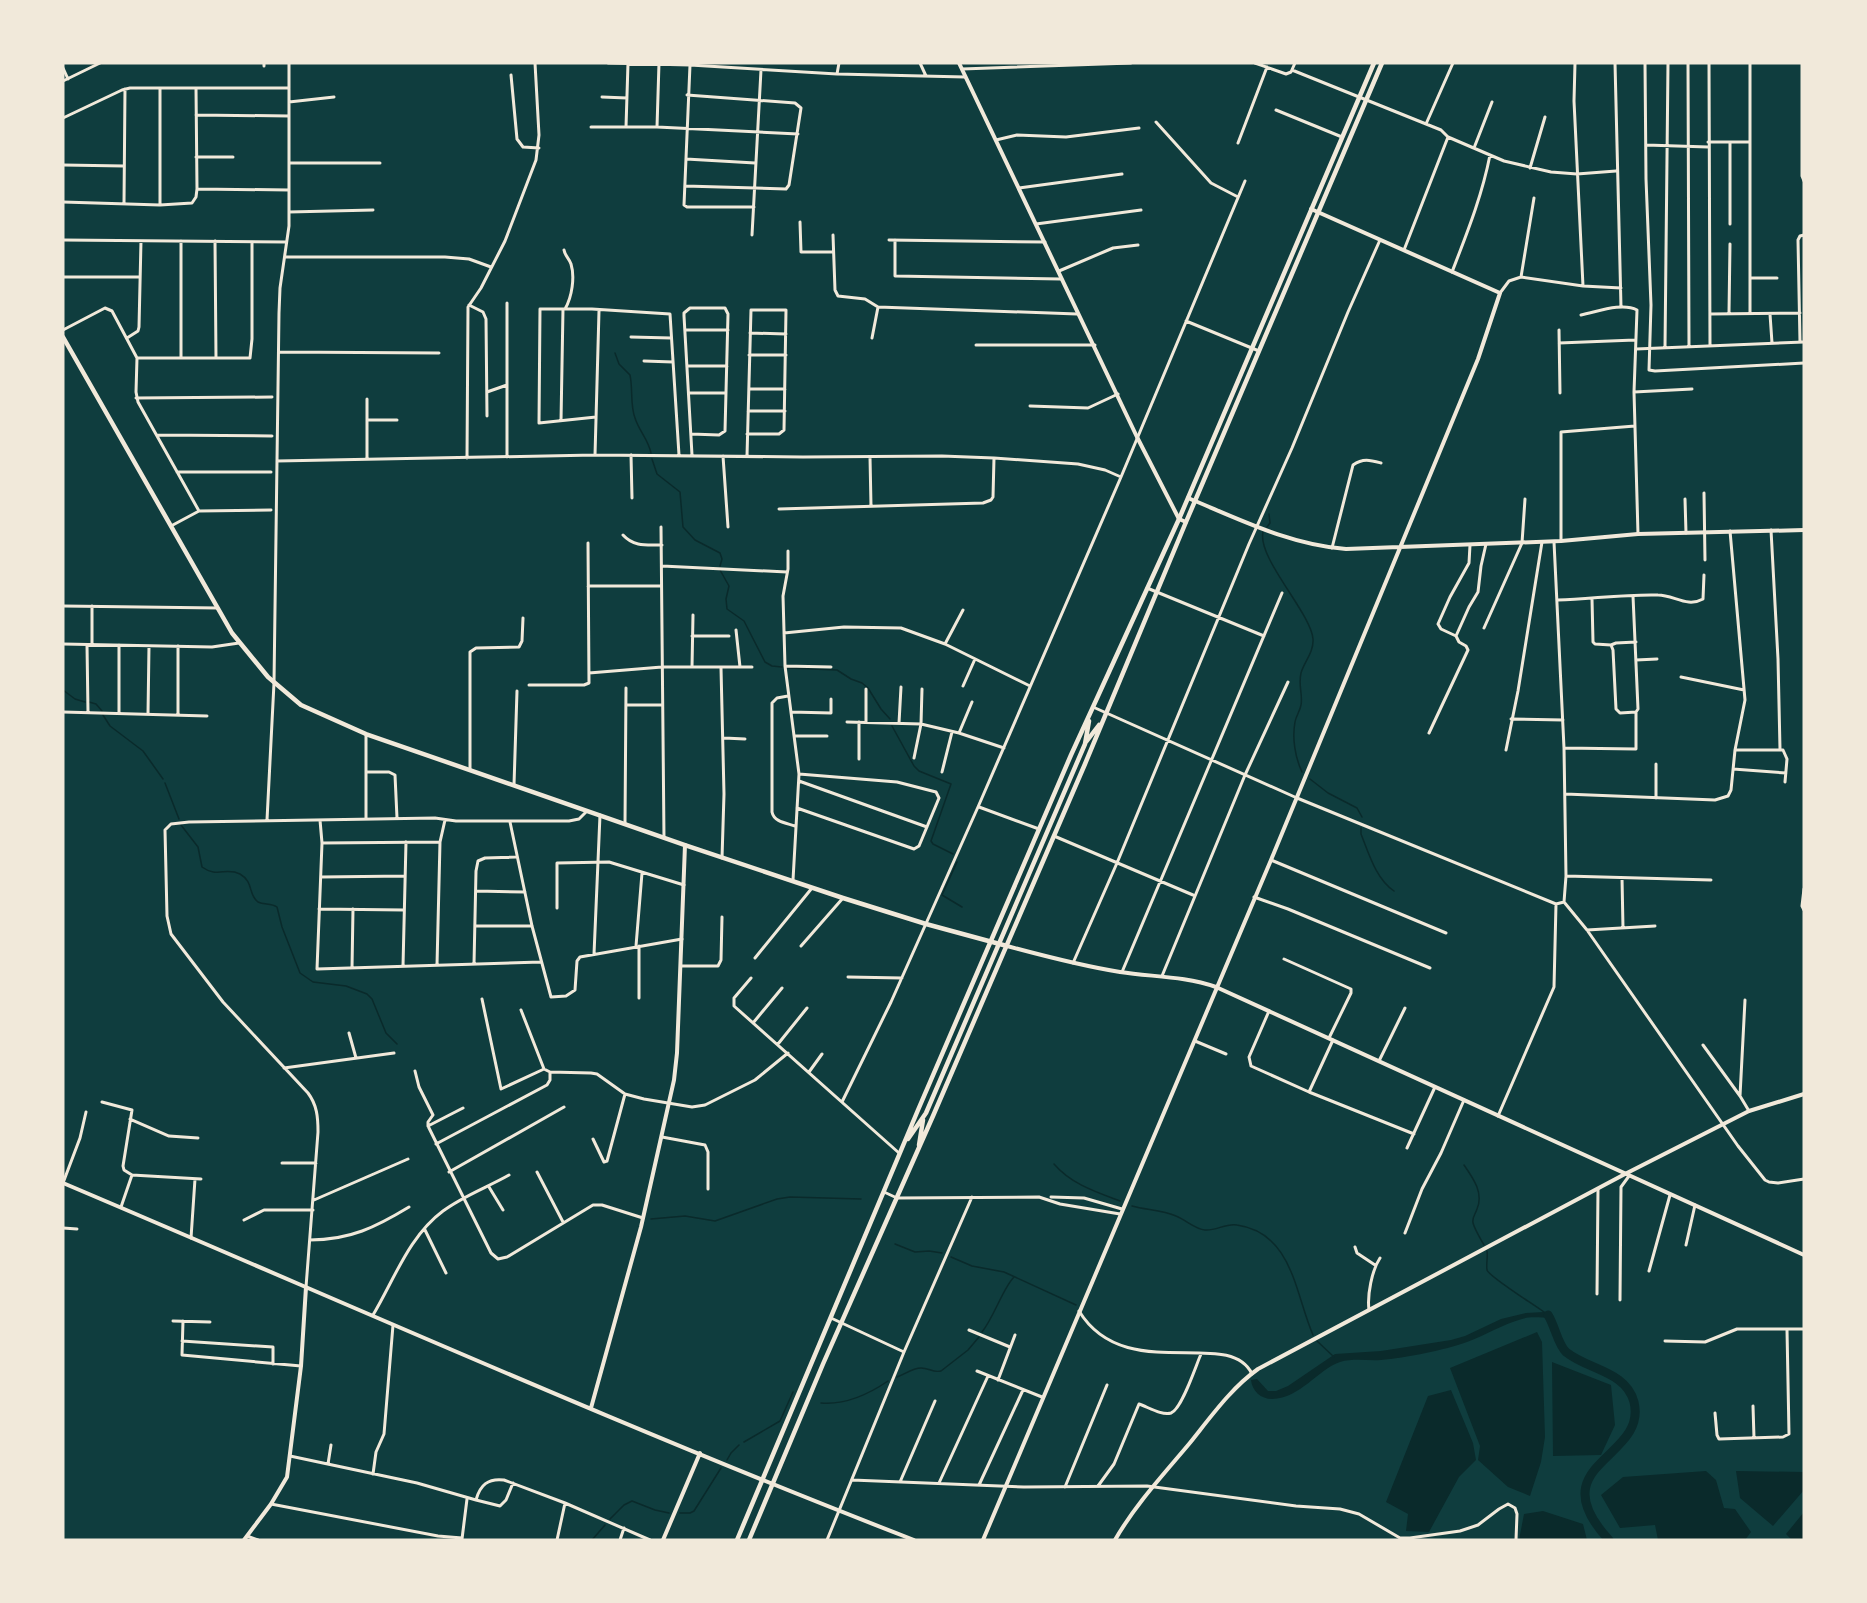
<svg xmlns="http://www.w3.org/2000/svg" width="1867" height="1603" viewBox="0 0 1867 1603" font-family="Arial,sans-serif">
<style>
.water{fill:#0a2a2b}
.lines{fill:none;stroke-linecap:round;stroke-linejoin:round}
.stream{stroke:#0a2a2b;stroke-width:1.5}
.river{stroke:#0a2a2b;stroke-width:9}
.minor{stroke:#f1e9da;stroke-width:3}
.tertiary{stroke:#f1e9da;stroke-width:4}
.secondary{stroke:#f1e9da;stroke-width:4}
.primary{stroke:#f1e9da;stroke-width:4.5}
.trunk{stroke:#f1e9da;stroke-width:4.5}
</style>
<rect width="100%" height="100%" fill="#0f3d3e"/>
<path class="water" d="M1544,1312L1550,1318C1541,1318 1531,1316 1522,1319C1503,1324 1486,1335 1467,1342C1445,1350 1405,1358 1381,1360C1368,1361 1354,1358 1340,1362C1317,1370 1301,1398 1272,1399C1261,1399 1252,1391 1251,1380L1257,1379L1268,1391H1276L1288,1386L1335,1354L1381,1351L1451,1340L1465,1336L1501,1319L1526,1313Z
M1537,1332L1542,1342L1545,1437L1541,1462L1530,1496L1508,1487L1478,1460L1480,1446L1450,1368Z
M1552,1362L1611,1385L1615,1425L1601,1455L1553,1456Z
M1451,1390L1473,1443L1476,1460L1459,1477L1429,1532L1406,1531L1408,1514L1386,1502L1428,1396Z
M1706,1471L1716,1480L1724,1508L1735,1509L1751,1532L1745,1540H1658L1655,1525L1620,1528L1601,1495L1623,1477Z
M1736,1471L1804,1472V1490L1773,1526L1740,1498Z
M1543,1511L1583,1524L1587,1540H1519L1524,1514Z
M1804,1512V1540H1792L1786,1534Z"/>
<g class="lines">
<path class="stream" d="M615,353L619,364L630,375C633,389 630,405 635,418C639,431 648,439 651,453
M652,459L657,474L680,492L683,527L695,540L720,553L722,559L720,566
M1267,527L1270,523L1269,514
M1263,532C1257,558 1311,613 1313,639C1314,652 1304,662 1301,673C1298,686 1303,694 1301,705C1300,711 1296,716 1295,722C1292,738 1295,757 1302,772
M720,570L729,586L726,599L727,609L744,621L765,662L772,666L782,667
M788,668L837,670L851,679L862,683L868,688L881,709L890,719
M63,690L75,699L85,702
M89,702L96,704L102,711
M103,715L110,726L143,751L163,779
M892,726L914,766L919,771L951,784L931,841L933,844L953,854
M1310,779L1328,793L1357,808L1362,817
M165,783L179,819
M181,825L198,847L202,867C217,878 226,867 240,874C254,882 248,895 258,902C264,905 271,903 277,907L282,927L300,973L313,982L346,986L367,994L372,999L386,1033L397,1044
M1361,828V834C1369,854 1376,879 1394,891
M957,862L942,895L962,907
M1054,1164C1071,1184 1096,1192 1120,1201
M1464,1165C1473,1178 1484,1193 1477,1209C1475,1215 1472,1217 1473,1223C1475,1230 1480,1238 1484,1245
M1132,1206C1146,1210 1162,1210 1176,1216C1186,1220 1195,1229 1205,1230C1216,1231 1226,1223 1237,1225C1293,1233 1295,1294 1313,1335
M651,1219L685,1216L715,1221L777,1199L790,1197L861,1199
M895,1244L915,1252L929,1251L942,1253
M1487,1251C1488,1257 1486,1264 1487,1270C1489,1277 1538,1307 1548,1315
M951,1257L972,1266L1004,1272L1076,1305
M982,1332C994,1317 1003,1288 1014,1277
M1317,1341L1334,1357
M897,1377C905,1374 913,1368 921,1368C929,1368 933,1373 941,1371L968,1350L979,1337
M821,1403C845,1405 869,1394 888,1381
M744,1442L780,1421L793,1392
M727,1460L731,1453L739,1445
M680,1513H690L694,1511L721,1468
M610,1519L624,1505L632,1501L655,1510L669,1513
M592,1540L605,1525"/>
<path class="river" d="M1548,1315C1555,1326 1558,1345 1566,1352C1588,1370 1626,1371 1634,1402C1648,1459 1538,1463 1609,1540"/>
<path class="minor" d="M264,63V66
M608,63L690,65L837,74L965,77
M920,63L926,76
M1255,63L1286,74L1291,72L1295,63
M1575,63L1574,101L1583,286
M1615,63L1621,307
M1645,63L1646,179L1651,305L1649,370L1655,371L1804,363
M1688,63L1689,347
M1709,63L1710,346
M1750,63V313
M1802,63V176L1804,181
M690,65L684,205L687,207H754
M63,68L68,79
M962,69L1131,63
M1292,70L1441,130L1448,137L1504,161L1551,172L1577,174L1616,171
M837,74L839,63
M511,75L517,139L523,147L539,148
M63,81L100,63
M602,97L627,98
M289,102L334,97
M1276,110L1342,137
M196,115L289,116
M63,118L122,90L130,88H289
M1156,122L1211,183L1238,197
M1426,124L1453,63
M591,127H657L798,134
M626,127L628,63
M657,127L659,63
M996,140L1017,135L1066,137L1139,128
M1708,142H1750
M1730,142V224
M1238,143L1267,67
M1646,145L1708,147
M1474,148L1492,102
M196,157H233
M686,159L755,163
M289,163H380
M63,165L124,166
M1530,168L1545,117
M685,186L786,189L789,185L801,108L795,103L687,95
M1019,188L1122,174
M197,189L289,190
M63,202L160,205L192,203L196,197L197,189L196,88
M124,203L125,89
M160,205V88
M289,212L373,210
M800,222L801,252H833
M1036,224L1141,210
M752,235L761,70
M833,235L835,290L838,296L865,299L878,307L1077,314
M63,240L286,242
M889,240L1045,242
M895,240V276L1061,279
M215,241L216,358
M564,250C565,256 569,258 571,264C575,277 572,297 565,309
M1404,250L1448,137
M285,257H445L469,259L491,267
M1059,271L1113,248L1138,245
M1452,272C1467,233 1482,196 1490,155
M63,277H140
M1521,277L1534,198
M1750,278H1777
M1500,293L1509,281L1521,277L1583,286L1621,288
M469,305L483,312L486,319L487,416
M1729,313L1730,244
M1710,314L1800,313
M1770,314L1772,343
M1581,315C1597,312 1622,302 1637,310L1634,392L1638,534
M1186,321L1259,351
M63,330L105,308L112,311L137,358L136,392L138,402L199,511
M685,330H728
M1559,330L1560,393
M750,333L786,334
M631,337L671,338
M127,338L138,331L139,327L141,241
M872,338L878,307
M1800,342L1798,240L1800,236L1804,235
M1559,343L1635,340
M976,345H1095
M1665,348L1668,63
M1636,349L1804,342
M279,352L439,353
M749,355H786
M137,358H250L252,339V242
M181,358V241
M644,361L673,362
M687,366H727
M749,389H785
M487,392L507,385
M1634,392L1692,389
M689,393H726
M136,398L272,397
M367,399V459
M1030,406L1088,408L1118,394
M748,411H785
M596,417L539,423L540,309H592L670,314L679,455
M367,420H397
M561,421L563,309
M691,434L719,435L725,431L728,314L725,308H690L684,313V316L692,455
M157,435L272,436
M595,455L599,311
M631,455L632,498
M723,456L728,527
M747,456L751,310H786L784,430L779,434H747
M507,457V303
M870,457L871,506
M467,458L468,307L481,288L505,241L536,160L539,135L535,63
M277,461L595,455L803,457L942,456L994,458L1078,464L1105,470L1121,477
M177,472H271
M1704,493L1705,560
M1685,499L1686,533
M779,509L983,503L991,500L993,497L994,458
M171,526L199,511L271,510
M661,527L664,838
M1771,530L1778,659L1780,749
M623,535C634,547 646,545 662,545
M1561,541V432L1635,426
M1554,542L1564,748L1566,876L1564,902L1587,930L1738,1146L1765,1180L1769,1182L1778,1183L1804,1179
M1332,548L1353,465C1363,458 1370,460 1381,463
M788,551V569L783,596L785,666L799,774L793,880
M662,566L787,572
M588,586H661
M1147,588L1264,636
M1592,599L1593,642L1595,644L1611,645L1613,650L1616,709L1620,713L1636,712L1638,709L1633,596
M1558,600C1591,599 1625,594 1658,595C1674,595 1687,608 1703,599L1704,575
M63,606L218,608
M92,606V644
M1484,628L1522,543L1525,499
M736,630L740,667
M784,633L844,627L901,628L945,644L1030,686
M692,636H729
M1456,636L1441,629L1438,624L1450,597L1469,563L1470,545
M63,644L212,647L239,643
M945,644L963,610
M87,645L88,712
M1611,645L1616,643L1636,642
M1636,660L1657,659
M785,666L831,667
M692,667L693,615
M721,668L724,794L722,858
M589,673L662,667H752
M1681,677L1744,690
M529,685H584L589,683L588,543
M963,686L975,659
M788,696L777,698L772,703V812C774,822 786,823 795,826
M626,705H662
M1093,707L1297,798L1556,904L1564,902
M63,712L207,716
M791,712L831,713V699
M119,713V645
M148,714L149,646
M178,715V646
M1511,719L1563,720
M847,722L921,724L959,733L1004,748
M866,722V689
M899,723L901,687
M959,733L972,702
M1429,733L1468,650L1466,646L1459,642L1456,636L1469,607L1478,592L1481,566L1486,544
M366,734V819
M794,736H827
M724,738L745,739
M1564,748L1636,749V712
M1506,750L1518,691L1542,542
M1735,750H1783L1787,759L1785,782
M914,758L921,724L922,689
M859,759V722
M1656,764V798
M1733,769L1786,773
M470,770V652L476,648L519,647L522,641L523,618
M366,772H389L395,775L397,818
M942,772L952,732
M799,781L927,827
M514,785L517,691
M1565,794L1715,800L1728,796L1731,790L1735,750L1745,700L1730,531
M979,807L1039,829
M797,808L914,849L919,846L939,798L936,792L897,782L799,774
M267,820L274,683L279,313L280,288L289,226V63
M320,820L322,843L317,969L541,962
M510,822L532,926L551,997L566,996L575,990L577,961L580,957L682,939
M625,824L626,688
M1054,836L1193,895
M322,843L440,842
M1271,860L1446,933
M1566,876L1711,880
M321,877L405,876
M1622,878L1623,928
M1804,889L1802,906L1804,910
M476,891L525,892
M1254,897L1288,909L1430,968
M557,908V863L609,862L684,885
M319,909L404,910
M475,926H532
M1587,930L1655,926
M636,946L642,873
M801,946L843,898
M594,954L600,815
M755,958L812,888
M1284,959L1351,989V993L1329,1038
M1073,963L1117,863L1249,544L1292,448L1348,312L1380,240
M474,964L476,871L478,861L485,858L516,857
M437,965L440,842L445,820
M403,966L406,842
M681,966H718L721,960L722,917
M352,968L353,909
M1122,972L1282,593
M1162,976L1245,775L1288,682
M848,977L902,978
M751,978L734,998V1006L899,1153
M639,998V946
M482,999L501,1089L544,1069L550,1072L591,1073L597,1074L625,1094L644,1099L692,1107L705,1105L755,1080L788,1053
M521,1010L544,1069
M1269,1011L1249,1057L1251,1066L1309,1092L1414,1134
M753,1023L782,988
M349,1033L356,1058
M1195,1041L1226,1054
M778,1044L807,1008
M1703,1045L1740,1096L1745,1000
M1379,1061L1405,1008
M284,1068L394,1053
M415,1071L419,1087L433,1115L428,1122V1126
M809,1072L822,1054
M1309,1092L1333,1040
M1740,1096L1749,1111
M102,1102L132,1110L123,1166L124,1170L132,1175L201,1179
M842,1102L891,1002L978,807L1121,477L1245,181
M1498,1116L1554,987L1556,904
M130,1119L169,1136L198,1138
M428,1126L491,1253L498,1259L507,1257L593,1205H602L643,1218
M428,1126L463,1108
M662,1137L705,1145L708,1152V1189
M593,1139L604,1162L607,1161L625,1094
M436,1144L547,1085L550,1080V1072
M1407,1148L1435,1087
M282,1163H316
M449,1172L564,1107
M537,1172L563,1222
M63,1183L80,1138L86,1112
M489,1187L503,1210
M884,1192L897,1198L1039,1197L1060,1204L1120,1214
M1051,1197L1084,1198L1122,1209
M314,1200L408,1159
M121,1207L132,1175
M244,1220L264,1210H313
M63,1228L77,1229
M425,1230L446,1273
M1405,1233L1422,1189L1441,1153L1464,1100
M191,1238L195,1179
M310,1240C350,1240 376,1227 409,1207
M1686,1245L1695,1205
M1355,1247L1357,1253L1375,1265
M1649,1271L1670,1195
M306,1287L318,1132C318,1117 317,1105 308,1093L223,1002L171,934L167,916L165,830L171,824L189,822L435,818L456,821H569L579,819L587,811
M1597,1294L1598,1189
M1620,1300L1621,1187L1629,1176
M1369,1310C1367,1295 1372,1270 1380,1258
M1079,1311C1125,1386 1229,1326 1252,1374
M373,1315C394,1280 409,1236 443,1211C463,1196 488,1187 509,1175
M831,1318L904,1352
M173,1321L210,1322
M183,1321L182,1355L301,1366
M969,1330L1010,1347
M182,1341L273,1347V1364
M1665,1341L1705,1342L1737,1329H1804
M977,1371L1042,1397
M998,1380L1015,1335
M1753,1406L1754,1438
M1715,1413L1717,1435L1719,1439L1783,1437L1789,1434L1787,1330
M290,1456L417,1483L476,1500C480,1485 488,1478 504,1480L565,1503L650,1540
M328,1464L331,1445
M373,1474L376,1452L384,1434L393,1325
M852,1480L1024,1487L1147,1486L1296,1506L1340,1509L1359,1514L1400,1538H1410L1460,1531L1478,1525L1499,1509L1508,1504L1515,1508L1517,1514L1516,1540
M900,1482L935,1401
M939,1483L988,1376
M979,1485L1023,1390
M1098,1486L1114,1464L1139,1404C1148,1407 1162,1416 1171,1413C1182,1409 1196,1365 1201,1354
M1065,1487L1107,1385
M476,1500L500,1506L506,1500L513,1483
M271,1504L438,1536L462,1538
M247,1536L258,1540
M462,1539L467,1499
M557,1540L565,1503
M620,1540L624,1528
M827,1540L904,1352L972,1197"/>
<path class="tertiary" d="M959,63L1137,437L1179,519L1186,522
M1188,498C1239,519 1290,545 1346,549L1561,541L1638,534L1804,530
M63,1183C346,1303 627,1429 914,1540
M591,1408L641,1227L674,1080L677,1053L685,845
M244,1540L271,1504L287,1477L301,1366L306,1287
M663,1540L700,1453
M983,1540L1271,860L1478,359L1500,293L1311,209
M1115,1540C1135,1505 1163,1475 1189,1444C1210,1418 1231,1388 1258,1369L1625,1174L1749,1111L1804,1094"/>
<path class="secondary" d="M1007,946C1044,956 1082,966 1120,972C1153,977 1184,976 1216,987L1804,1255"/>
<path class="primary" d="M63,337L232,633L268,677L301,705L366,734L685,845L843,898L926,924L1007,946"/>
<path class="trunk" d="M1086,742L1099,725
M908,1139L926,1113L1085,744L1089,721
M919,1145L923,1120
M737,1540L918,1110L1071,755L1179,519L1374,63
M749,1540L823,1364L933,1116L1085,764L1186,522L1382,63"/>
</g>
<rect width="1867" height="1603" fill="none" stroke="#f1e9da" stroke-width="129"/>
</svg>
